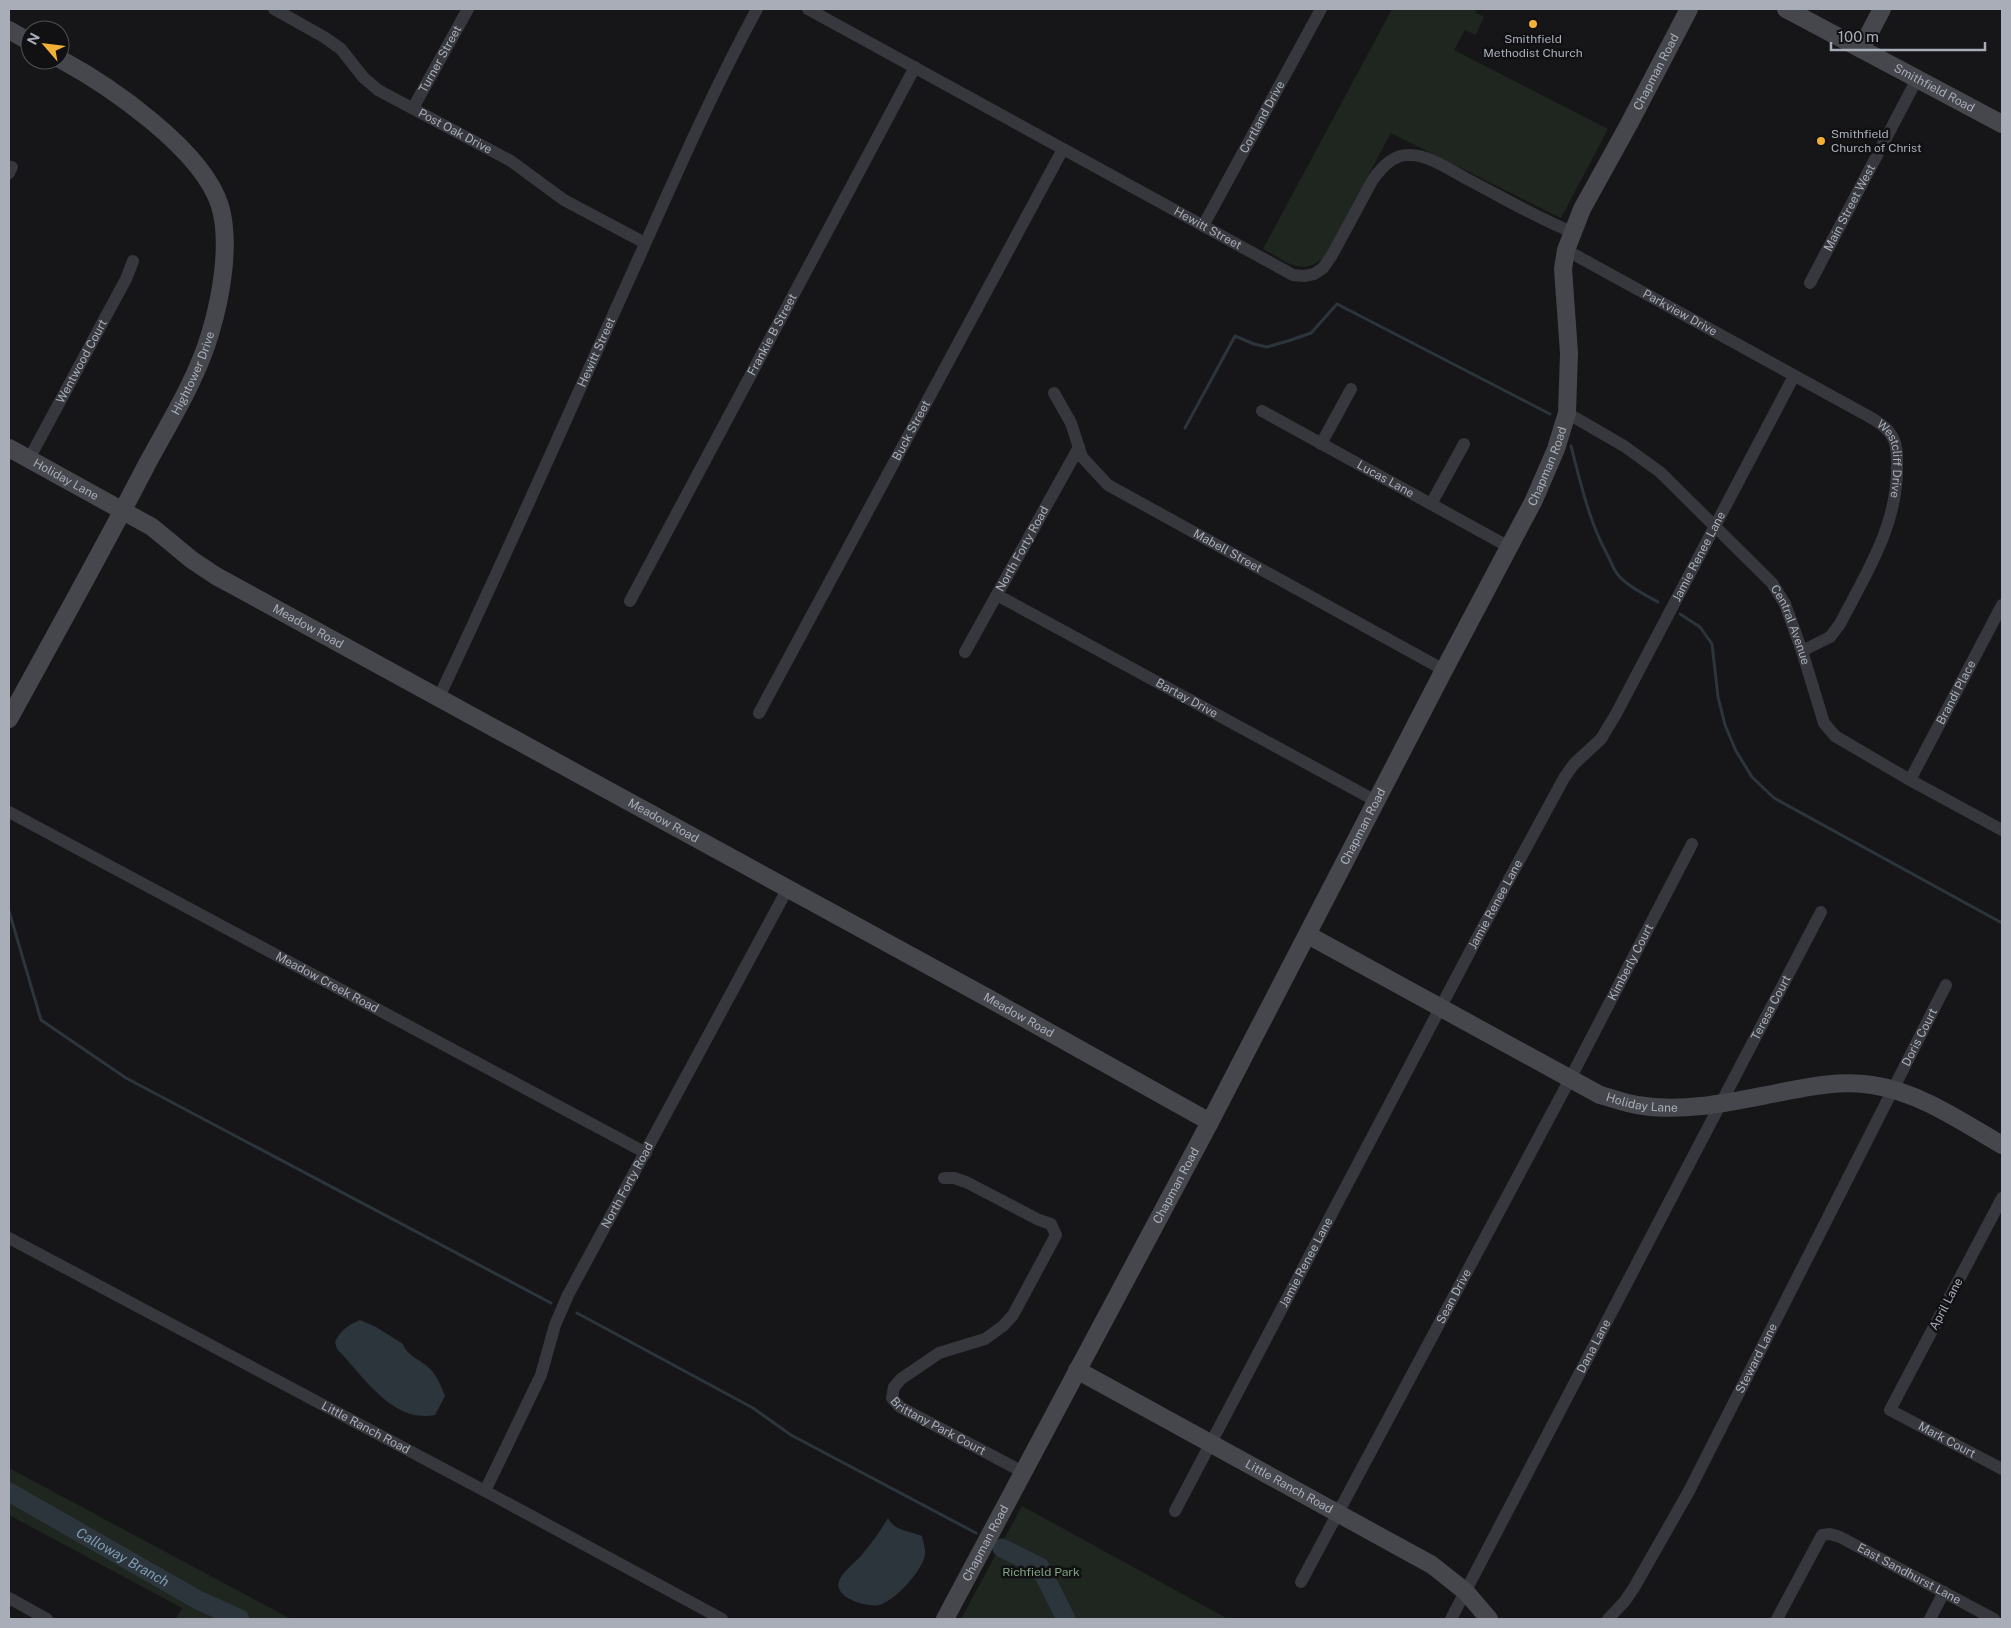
<svg xmlns="http://www.w3.org/2000/svg" width="2011" height="1628" viewBox="0 0 2011 1628" font-family="'Public Sans',sans-serif">
<style>
.green{fill:#1e261f}
.water{fill:#2c353c}
.lines{fill:none;stroke-linecap:round;stroke-linejoin:round}
.stream{stroke:#2c353c;stroke-width:3}
.river{stroke:#2c353c;stroke-width:19}
.street{stroke:#37383d;stroke-width:12}
.secondary{stroke:#45474d;stroke-width:18}
.poi-dot{fill:#f2b134;stroke:#111113;stroke-width:2}
.labels{text-anchor:middle;dominant-baseline:central;stroke-width:5;stroke-linejoin:round;paint-order:stroke}
.poi-label{font-size:12px;fill:#a8adb8;stroke:#111113}
.street-label{font-size:12px;fill:#a8adb8;stroke:#111113}
.park-label{font-size:12px;fill:#7fa381;stroke:#111113}
.water-label{font-size:14px;font-style:italic;fill:#7f9bb3;stroke:#111113}
</style>
<rect width="100%" height="100%" fill="#161618"/>
<path class="green" d="M1392,9H1477L1475,12L1484,17L1476,35L1465,30L1454,50L1608,129L1561,218L1391,133L1325,256C1301,278 1288,262 1263,249Z
M9,1468L291,1619H176L182,1608L9,1515Z
M1022,1506L1228,1619H961Z"/>
<path class="water" d="M360,1320L376,1327L403,1344C406,1355 421,1360 429,1368C437,1375 441,1386 445,1396L435,1415C392,1424 363,1375 337,1349L335,1342C341,1330 348,1325 360,1320Z
M888,1518C894,1531 910,1531 922,1536C923,1542 926,1549 925,1555C922,1571 895,1601 879,1605C868,1608 833,1598 839,1581C844,1569 856,1563 864,1552C873,1541 881,1530 888,1518Z"/>
<g class="lines">
<path class="stream" d="M1185,428L1235,336L1254,344L1267,347L1291,340L1311,333L1337,304L1550,414
M1571,446C1581,484 1589,522 1608,556C1611,562 1614,571 1619,576C1629,587 1645,595 1658,602
M1680,614L1700,627L1712,644L1718,697L1725,725L1736,751L1752,777L1774,798L2002,923
M9,911L41,1020L126,1078L551,1303
M577,1313L753,1408L791,1435L976,1533
M214,1619L226,1613"/>
<g class="river">
<path id="s1" d="M9,1492L198,1600L240,1619"/>
<path d="M1002,1548L1040,1567L1066,1619"/>
</g>
<g class="street">
<path id="s2" d="M274,9L324,37L341,49L363,77L378,90L511,161L564,200L645,243"/>
<path id="s3" d="M808,9L1293,275L1304,276L1314,274L1323,268L1332,255L1372,181C1380,169 1393,155 1408,155C1427,154 1449,169 1465,178C1500,196 1535,217 1572,232"/>
<path id="s4" d="M413,108L468,9"/>
<path d="M9,173L12,167"/>
<path id="s5" d="M1203,226L1321,9"/>
<path id="s6" d="M1566,250L1868,416C1877,421 1889,429 1893,438C1898,448 1897,458 1897,468C1897,527 1866,573 1840,624L1830,637L1802,651"/>
<path id="s7" d="M1810,283L1917,79"/>
<path id="s8" d="M1054,393L1071,423L1082,457L1108,485L1444,670"/>
<path id="s9" d="M1262,411L1509,547"/>
<path id="s10" d="M1567,413L1624,446L1660,472L1772,583L1785,604L1802,651L1824,723L1835,736L1910,780L2002,830"/>
<path d="M1321,444L1351,389"/>
<path id="s11" d="M29,459L126,279L133,261"/>
<path d="M1431,504L1464,444"/>
<path id="s12" d="M997,595L1376,801"/>
<path id="s13" d="M630,601L915,67"/>
<path id="s14" d="M965,652L1079,447"/>
<path id="s15" d="M439,697C509,550 574,401 641,253C678,171 714,88 757,9"/>
<path id="s16" d="M759,713L1063,149"/>
<path id="s17" d="M1910,780L2002,605"/>
<path id="s18" d="M9,812L646,1153"/>
<path id="s19" d="M944,1178H954L966,1182L1039,1220L1051,1224L1056,1235L1013,1315L1003,1326L985,1339L939,1353L901,1379L894,1387L892,1398L900,1407L1023,1472"/>
<path id="s20" d="M2002,1198L1890,1410L2002,1469"/>
<path id="s21" d="M9,1238L485,1491L722,1619"/>
<path id="s22" d="M485,1491L541,1375L555,1325L568,1295L788,888"/>
<path id="s23" d="M1175,1511L1475,942L1564,778L1574,764L1601,739L1616,714L1794,376"/>
<path id="s24" d="M1301,1582L1570,1079L1692,844"/>
<path d="M9,1598L47,1619"/>
<path id="s25" d="M1451,1619L1821,912"/>
<path id="s26" d="M1608,1619L1625,1601L1635,1586L1689,1491L1946,985"/>
<path id="s27" d="M1777,1619L1822,1535L1830,1534L1840,1537L1994,1619"/>
<path d="M1930,1619L1944,1592"/>
</g>
<g class="secondary">
<path id="s28" d="M1786,9L2002,124"/>
<path d="M9,30L30,42"/>
<path d="M1861,49L1882,9"/>
<path id="s29" d="M9,448L152,527L192,560L216,576L988,998L1210,1122"/>
<path id="s30" d="M9,719C55,635 102,551 146,466C169,423 196,381 210,334C221,298 231,243 220,206C203,150 110,86 60,59"/>
<path id="s31" d="M1308,935L1600,1095C1612,1098 1625,1103 1637,1105C1684,1113 1731,1102 1777,1093C1808,1087 1840,1080 1872,1085C1919,1092 1961,1121 2002,1145"/>
<path id="s32" d="M1077,1370L1432,1565L1466,1592L1489,1619"/>
<path id="s33" d="M945,1619L1210,1122L1444,670L1534,500L1556,449L1567,413L1569,353L1563,269L1566,250L1582,209L1629,124L1689,9"/>
</g>
</g>
<g class="poi-dot">
<circle cx="1533" cy="24" r="5"/>
<circle cx="1821" cy="141" r="5"/>
</g>
<g class="labels">
<g class="poi-label">
<text x="1533" y="39">Smithfield<tspan x="1533" dy="14">Methodist Church</tspan></text>
<text x="1831" y="134" text-anchor="start">Smithfield<tspan x="1831" dy="14">Church of Christ</tspan></text>
</g>
<g class="street-label">
<text stroke="none"><textPath href="#s4" startOffset="56">Turner Street</textPath></text>
<text stroke="none"><textPath href="#s33" startOffset="1721">Chapman Road</textPath></text>
<text stroke="none"><textPath href="#s28" startOffset="168">Smithfield Road</textPath></text>
<text stroke="none"><textPath href="#s5" startOffset="124">Cortland Drive</textPath></text>
<text stroke="none"><textPath href="#s2" startOffset="221">Post Oak Drive</textPath></text>
<text stroke="none"><textPath href="#s7" startOffset="85">Main Street West</textPath></text>
<text stroke="none"><textPath href="#s3" startOffset="456">Hewitt Street</textPath></text>
<text stroke="none"><textPath href="#s6" startOffset="130">Parkview Drive</textPath></text>
<text stroke="none"><textPath href="#s13" startOffset="302">Frankie B Street</textPath></text>
<text stroke="none"><textPath href="#s15" startOffset="379">Hewitt Street</textPath></text>
<text stroke="none"><textPath href="#s11" startOffset="111">Wentwood Court</textPath></text>
<text stroke="none"><textPath href="#s30" startOffset="392">Hightower Drive</textPath></text>
<text stroke="none"><textPath href="#s16" startOffset="321">Buck Street</textPath></text>
<text stroke="none"><textPath href="#s6" startOffset="398">Westcliff Drive</textPath></text>
<text stroke="none"><textPath href="#s33" startOffset="1301">Chapman Road</textPath></text>
<text stroke="none"><textPath href="#s29" startOffset="65">Holiday Lane</textPath></text>
<text stroke="none"><textPath href="#s9" startOffset="141">Lucas Lane</textPath></text>
<text stroke="none"><textPath href="#s14" startOffset="118">North Forty Road</textPath></text>
<text stroke="none"><textPath href="#s8" startOffset="245">Mabell Street</textPath></text>
<text stroke="none"><textPath href="#s23" startOffset="1091">Jamie Renee Lane</textPath></text>
<text stroke="none"><textPath href="#s10" startOffset="314">Central Avenue</textPath></text>
<text stroke="none"><textPath href="#s29" startOffset="349">Meadow Road</textPath></text>
<text stroke="none"><textPath href="#s17" startOffset="99">Brandi Place</textPath></text>
<text stroke="none"><textPath href="#s12" startOffset="216">Bartay Drive</textPath></text>
<text stroke="none"><textPath href="#s29" startOffset="754">Meadow Road</textPath></text>
<text stroke="none"><textPath href="#s33" startOffset="896">Chapman Road</textPath></text>
<text stroke="none"><textPath href="#s23" startOffset="686">Jamie Renee Lane</textPath></text>
<text stroke="none"><textPath href="#s24" startOffset="702">Kimberly Court</textPath></text>
<text stroke="none"><textPath href="#s18" startOffset="361">Meadow Creek Road</textPath></text>
<text stroke="none"><textPath href="#s25" startOffset="690">Teresa Court</textPath></text>
<text stroke="none"><textPath href="#s29" startOffset="1159">Meadow Road</textPath></text>
<text stroke="none"><textPath href="#s26" startOffset="661">Doris Court</textPath></text>
<text stroke="none"><textPath href="#s31" startOffset="376">Holiday Lane</textPath></text>
<text stroke="none"><textPath href="#s22" startOffset="338">North Forty Road</textPath></text>
<text stroke="none"><textPath href="#s33" startOffset="491">Chapman Road</textPath></text>
<text stroke="none"><textPath href="#s23" startOffset="281">Jamie Renee Lane</textPath></text>
<text stroke="none"><textPath href="#s24" startOffset="324">Sean Drive</textPath></text>
<text transform="translate(1946 1304) rotate(-62)">April Lane</text>
<text stroke="none"><textPath href="#s25" startOffset="308">Dana Lane</textPath></text>
<text stroke="none"><textPath href="#s26" startOffset="301">Steward Lane</textPath></text>
<text stroke="none"><textPath href="#s19" startOffset="428">Brittany Park Court</textPath></text>
<text stroke="none"><textPath href="#s21" startOffset="404">Little Ranch Road</textPath></text>
<text stroke="none"><textPath href="#s20" startOffset="304">Mark Court</textPath></text>
<text stroke="none"><textPath href="#s32" startOffset="242">Little Ranch Road</textPath></text>
<text stroke="none"><textPath href="#s33" startOffset="86">Chapman Road</textPath></text>
<text stroke="none"><textPath href="#s27" startOffset="192">East Sandhurst Lane</textPath></text>
</g>
<g class="park-label">
<text x="1041" y="1572">Richfield Park</text>
</g>
<g class="water-label">
<text stroke="none"><textPath href="#s1" startOffset="131">Calloway Branch</textPath></text>
</g>
</g>
<rect width="2011" height="1628" fill="none" stroke="#a8adb8" stroke-width="20"/>
<g transform="translate(45 45) rotate(298)"><circle r="24" fill="#111113" stroke="#4d4f55"/>
<path d="M0-4L9 19L0 12L-9 19Z" fill="#f2b134"/>
<text y="-8" font-size="14" font-weight="bold" text-anchor="middle" fill="#a8adb8">N</text>
</g>
<path d="M1831 42v8h154v-8" fill="none" stroke="#a8adb8" stroke-width="2.5"/>
<text x="1838" y="42" font-size="15" fill="#a8adb8" stroke="#111113" stroke-width="4" paint-order="stroke">100 m</text>
</svg>
